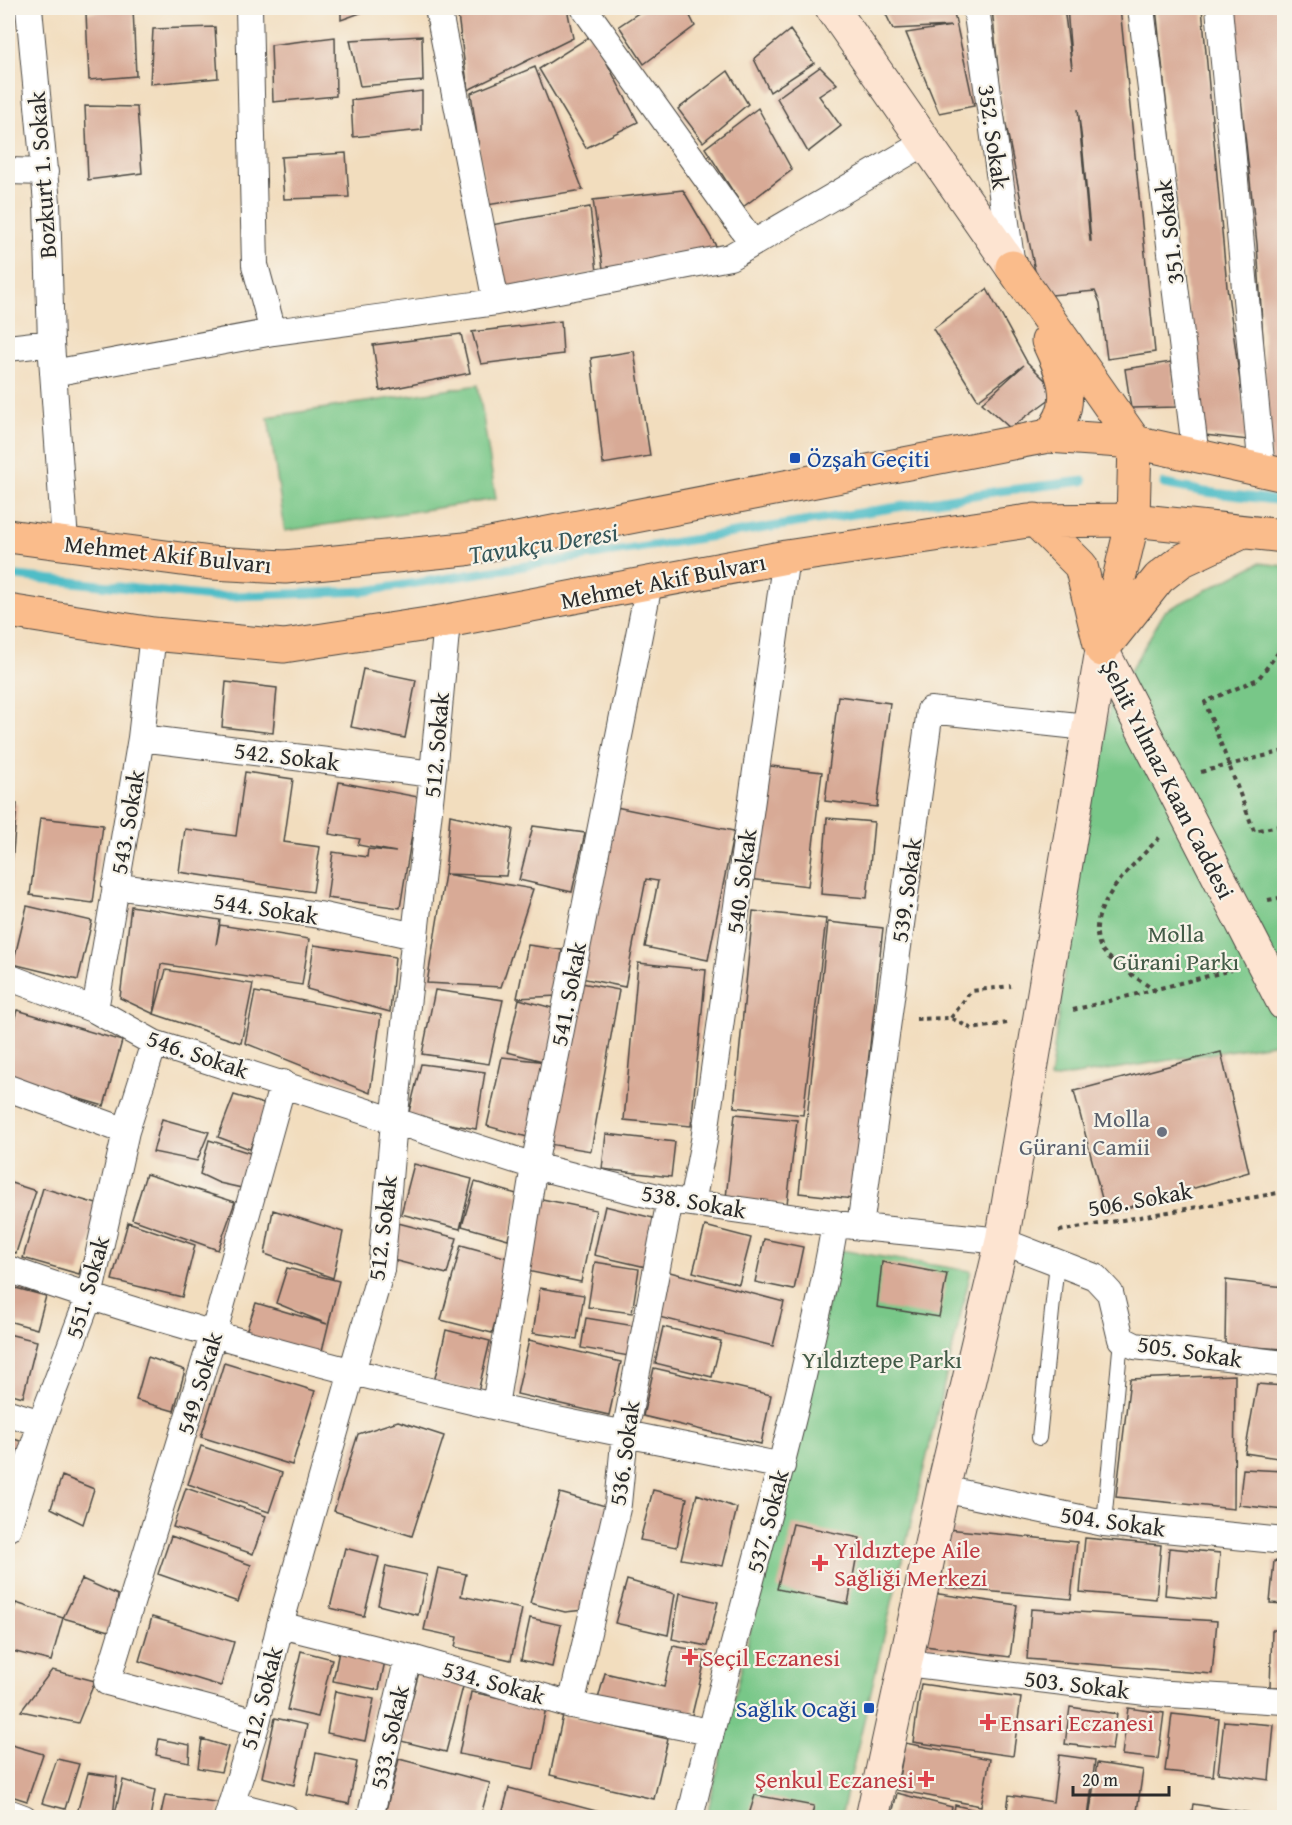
<svg xmlns="http://www.w3.org/2000/svg" width="1292" height="1825" viewBox="0 0 1292 1825" font-family="'Gentium Book Plus',serif">
<style>
.green{fill:#78c788;stroke:#52795a;stroke-width:1.5}
.lines{fill:none;stroke-linecap:round;stroke-linejoin:round}
.stream{stroke:#50bdc7;stroke-width:9}
.building{fill:#d8aa96;fill-rule:evenodd}
.lane-casing{stroke:#494641;stroke-width:16}
.street-casing{stroke:#494641;stroke-width:28}
.secondary-casing{stroke:#494641;stroke-width:35}
.primary-casing{stroke:#494641;stroke-width:35}
.path{stroke:#494641;stroke-width:4;stroke-dasharray:4.5 4.5;stroke-linecap:butt}
.lane{stroke:#fff;stroke-width:14}
.street{stroke:#fff;stroke-width:26}
.secondary{stroke:#fde4d1;stroke-width:33}
.primary{stroke:#fabc8b;stroke-width:33}
.transit-dot{fill:#1a4fb4;stroke:#f7f3e8;stroke-width:2}
.worship-dot{fill:#6b7280;stroke:#f7f3e8;stroke-width:2}
.health-dot{fill:#e0444e;stroke:#f7f3e8;stroke-width:2}
.labels{text-anchor:middle;dominant-baseline:central;stroke-width:4.5;stroke-linejoin:round;paint-order:stroke}
.street-label{font-size:24px;fill:#2b2b2b;stroke:#f7f3e8}
.transit-label{font-size:24px;fill:#164399;stroke:#f7f3e8;text-anchor:start}
.park-label{font-size:24px;fill:#425a47;stroke:#f7f3e8}
.worship-label{font-size:24px;fill:#5b616d;stroke:#f7f3e8;text-anchor:end}
.health-label{font-size:24px;fill:#be3a42;stroke:#f7f3e8;text-anchor:start}
.water-label{font-size:26px;font-style:italic;fill:#36575a;stroke:#f7f3e8}
</style>
<rect width="100%" height="100%" fill="#f7f3e8"/>
<filter id="ink" filterUnits="userSpaceOnUse"><feTurbulence type="fractalNoise" baseFrequency=".0167" numOctaves="2"/><feDisplacementMap in="SourceGraphic" scale="12" xChannelSelector="R" yChannelSelector="G"/><feConvolveMatrix kernelMatrix="1 2 1 2 8 2 1 2 1" color-interpolation-filters="sRGB"/></filter>
<filter id="wash" filterUnits="userSpaceOnUse"><feTurbulence type="fractalNoise" baseFrequency=".008" numOctaves="4" result="noise"/><feDisplacementMap in="SourceGraphic" scale="24" xChannelSelector="R" yChannelSelector="G"/><feGaussianBlur stdDeviation="1.35" result="paint"/><feColorMatrix in="noise" values="0 0 0 0 0 0 0 0 0 0 0 0 0 0 0 0 0 1.4 0 .05"/><feComposite in="paint" operator="in"/></filter>
<g filter="url(#wash)">
<rect width="100%" height="100%" fill="#f2ddbe"/>
<path class="green" d="M478,385L496,499L285,531L268,417Z
M1259,563L1284,566V1042L1050,1079L1074,896L1110,705L1165,611Z
M840,1250L971,1271L841,1817L706,1818Z"/>
<g class="lines">
<path class="stream" d="M1164,484L1205,492L1284,501
M8,575L211,597L366,591L999,491L1083,481"/>
</g>
<g id="blocks">
<path class="building" d="M133,8L136,76L89,80L86,13Z
M341,8H374L341,20Z
M457,8H567L573,38L468,90Z
M646,8H686L695,26L644,64L619,26Z
M883,8H953L974,106L939,113L906,33L952,26L893,29Z
M992,8H1064L1072,69L1067,8H1120L1155,352L1107,359L1100,303L1095,291L1040,296L1001,100ZM1078,109L1082,141L1091,241H1090Z
M1156,8H1202L1227,287L1248,440L1196,434L1187,292Z
M1231,8H1284V467H1271L1257,244Z
M215,27L218,78L150,84L153,29Z
M790,30L814,63L770,92L754,59Z
M592,35L638,122L586,148L539,69Z
M422,36L423,81L360,86L350,40Z
M335,37L336,96L273,102L271,45Z
M535,67L583,190L487,205L471,93Z
M820,67L837,84L819,96L841,126L808,152L777,98Z
M728,71L748,104L703,142L678,109Z
M422,91V130L353,137L351,100Z
M85,106L137,107L142,173L88,180Z
M758,108L792,170L743,207L705,148Z
M346,153L349,197L284,199L281,157Z
M683,190L719,251L604,275L593,200Z
M590,207L597,272L504,293L491,225Z
M987,289L1027,362L1058,393L1010,428L982,403L1024,365L978,400L933,329Z
M561,321L563,354L481,364L472,332Z
M461,334L470,373L380,391L373,345Z
M634,351L650,456L603,464L591,358Z
M1171,362L1177,407L1131,408L1125,369Z
M363,669L416,680L405,738L351,727Z
M226,682L277,688L273,733L222,727Z
M838,696L890,703L877,807L825,801Z
M762,765L822,772L808,886L748,879Z
M245,772L293,779L284,842L320,847L313,892L179,872L185,829L236,836Z
M339,782L418,797L400,908L327,898L333,852L367,857L368,849L396,852L358,845L360,839L329,834Z
M8,803L17,804L9,900H8Z
M611,806L734,831L708,960L645,947L658,881L646,879L625,987L576,977Z
M450,815L513,829L506,876L445,874L533,889L501,987L427,983L445,874Z
M40,818L103,825L93,903L30,895Z
M827,818L874,822L867,898L821,894Z
M533,826L585,833L572,892L519,880Z
M27,906L92,921L78,980L13,964Z
M131,906L220,920L216,945L220,925L309,939L302,985L161,964L154,1014L166,970L253,984L241,1043L154,1014L120,998Z
M753,911L826,919L803,1115L734,1107Z
M828,922L883,928L853,1199L799,1193Z
M314,945L395,957L390,1012L307,989Z
M528,945L562,950L557,996L517,998Z
M638,963L706,970L691,1126L624,1120Z
M576,982L619,990L591,1151L548,1144Z
M435,990L503,1000L489,1064L422,1054Z
M255,992L381,1015L370,1093L245,1043Z
M519,999L560,1010L547,1062L507,1052Z
M17,1010L122,1041L104,1106L8,1078V1042Z
M1221,1052L1249,1172L1106,1214L1074,1091Z
M502,1057L547,1062L531,1138L487,1126Z
M421,1064L485,1072L476,1129L408,1116Z
M234,1095L267,1105L250,1149L218,1137Z
M735,1114L797,1120L787,1204L726,1198Z
M162,1119L209,1132L197,1161L153,1152Z
M606,1134L675,1142L671,1177L602,1169Z
M209,1140L253,1154L242,1188L219,1183L200,1174Z
M414,1164L472,1179L460,1229L401,1214Z
M146,1174L235,1202L218,1250L132,1219Z
M8,1182L36,1191L16,1253L8,1251Z
M475,1182L520,1195L508,1239L462,1226Z
M43,1188L100,1205L79,1274L23,1258Z
M542,1199L596,1210L581,1282L527,1271Z
M605,1206L657,1219L646,1267L594,1255Z
M273,1210L343,1232L333,1278L265,1254Z
M128,1222L195,1245L182,1297L112,1280Z
M398,1223L457,1238L447,1274L389,1259Z
M705,1226L751,1238L739,1284L693,1272Z
M764,1239L803,1247L794,1290L755,1282Z
M461,1245L512,1259L492,1333L441,1320Z
M595,1262L639,1269L632,1313L588,1307Z
M882,1262L947,1274L939,1317L877,1307Z
M287,1268L339,1281L320,1359L243,1340L256,1303L327,1324L276,1303Z
M666,1271L784,1302L773,1346L655,1316Z
M1226,1280L1284,1287V1349L1225,1345Z
M8,1286L46,1296L37,1329L8,1321Z
M540,1288L584,1295L577,1339L533,1333Z
M586,1318L635,1326L629,1356L581,1348Z
M663,1327L721,1341L712,1377L655,1363Z
M446,1330L490,1341L478,1392L434,1382Z
M8,1334L37,1341L23,1397L8,1393Z
M529,1340L621,1362L609,1415L517,1394Z
M148,1357L185,1370L174,1411L136,1400Z
M224,1363L315,1391L292,1465L201,1437Z
M654,1368L771,1395L761,1444L643,1416Z
M1235,1375L1234,1509L1116,1497L1130,1379Z
M1257,1384L1284,1386V1459L1245,1453Z
M398,1421L444,1436L412,1536L334,1511L358,1434Z
M8,1437L23,1442L8,1488Z
M201,1446L282,1473L269,1512L188,1484Z
M1243,1469L1284,1471V1510L1239,1505Z
M62,1476L94,1489L83,1524L51,1508Z
M186,1488L266,1516L253,1554L173,1527Z
M653,1490L687,1498L677,1547L640,1540Z
M560,1493L612,1508L584,1610L565,1612L530,1603Z
M697,1494L737,1508L723,1566L681,1559Z
M793,1524L860,1538L848,1604L777,1589Z
M947,1529L1077,1542L1071,1599L941,1587Z
M171,1536L251,1565L238,1602L158,1574Z
M1085,1538L1161,1545L1156,1599L1080,1592Z
M345,1548L379,1557L364,1616L330,1608Z
M1169,1548L1220,1553L1216,1600L1165,1595Z
M1274,1561L1284,1562V1604L1270,1603Z
M386,1566L427,1575L418,1615L378,1605Z
M438,1568L466,1574L461,1596L522,1609L511,1660L455,1647L457,1637L424,1630Z
M82,1579L118,1595L113,1632L63,1618Z
M627,1580L675,1594L668,1635L615,1623Z
M680,1593L718,1602L707,1646L672,1639Z
M932,1593L1017,1605L1010,1657L925,1646Z
M16,1603L63,1618L51,1661L8,1650V1631Z
M1031,1609L1217,1621L1212,1674L1027,1659Z
M152,1617L234,1642L221,1686L139,1661Z
M530,1618L561,1625L552,1667L521,1660Z
M1272,1630H1284V1687H1270Z
M673,1646L707,1652L691,1719L598,1699L605,1673L664,1687Z
M301,1651L332,1659L318,1717L287,1710Z
M339,1651L385,1661L379,1690L333,1681Z
M52,1670L95,1681L78,1723L21,1711Z
M419,1672L464,1683L446,1752L401,1741Z
M921,1684L1021,1698L1013,1756L913,1742Z
M335,1691L374,1699L365,1741L327,1733Z
M471,1692L546,1707L534,1769L459,1754Z
M1070,1707L1117,1714L1112,1750L1065,1744Z
M1128,1708L1164,1713L1158,1759L1122,1755Z
M1172,1714L1219,1719L1213,1776L1165,1771Z
M563,1715L668,1739L654,1799L550,1775Z
M275,1718L307,1725L294,1785L262,1777Z
M1224,1721L1274,1725L1269,1780L1218,1773Z
M159,1739L190,1745L189,1762L156,1755Z
M202,1739L228,1747L221,1772L198,1768Z
M905,1743L990,1759L981,1806L897,1790Z
M8,1744L43,1754L27,1801L8,1795Z
M316,1753L357,1762L349,1804L307,1795Z
M1059,1755L1095,1760L1088,1818H1006L1009,1795L1053,1802Z
M57,1759L79,1764L65,1809L42,1803Z
M399,1759L490,1783L480,1818H399L385,1814Z
M1097,1763L1143,1770L1136,1818H1089Z
M88,1773L117,1777L113,1818H95L77,1813Z
M123,1780L155,1790L150,1818H114Z
M509,1788L619,1817V1818H501Z
M897,1793L952,1807L949,1818H891Z
M165,1795L222,1803L217,1818H160Z
M755,1795L814,1806L811,1818H748Z
M1193,1804L1251,1813V1818H1191Z
M955,1805L996,1815V1818H953Z"/>
</g>
</g>
<g filter="url(#ink)">
<use href="#blocks" fill-opacity="0" stroke="#494641" stroke-width="1.5"/>
<g class="lines">
<g class="lane-casing">
<path id="lane" d="M1039,1438L1057,1262
M1104,1523L1121,1339"/>
</g>
<g class="street-casing">
<path id="street" d="M29,8L47,203L51,343L65,542
M249,8L255,265L273,332L496,302L730,257L926,142
M438,8L496,302
M584,8L752,242
M976,8L1012,266
M1141,8L1196,457
M1219,8L1262,471
M8,171L45,172
M8,348L51,343
M53,373L273,332
M141,738L433,774
M115,886L319,915L415,936
M8,977L95,1010L154,1043L534,1166L670,1200L860,1227L1002,1241L1095,1277L1110,1293L1121,1339L1135,1346L1284,1364
M95,1010L141,738L153,634
M8,1088L126,1131
M692,1203L704,1141L786,557
M860,1227L930,710L1087,727
M8,1269C166,1324 329,1368 493,1406C589,1428 686,1445 782,1466
M495,1406L534,1166L649,584
M8,1413L41,1423
M943,1489L1104,1523L1284,1541
M8,1528L41,1423L89,1297L126,1131L154,1043
M280,1625L408,1657L571,1705L710,1732
M906,1663L1154,1693L1284,1701
M571,1705L618,1504L625,1433L670,1200
M257,1722L107,1682L214,1332L283,1083
M231,1804L286,1818
M8,1812L24,1818
M227,1818L257,1722L280,1625L381,1270L394,1122L433,774L447,621
M370,1818L408,1657
M690,1818C724,1671 768,1526 802,1380C814,1328 827,1276 835,1223"/>
</g>
<g class="secondary-casing">
<path id="secondary" d="M832,8L1012,267
M1102,650L1284,1004
M872,1818L943,1489L1002,1241L1102,650"/>
</g>
<g class="primary-casing">
<path id="primary" d="M1012,267L1135,442L1133,520L1102,650
M1048,436C1078,406 1064,375 1048,341
M1035,520L1081,566L1100,644
M8,536L211,563L285,567L356,560L465,549L1048,436L1135,442L1284,475
M8,611L153,634L284,646L447,621L786,557L1028,521L1133,520L1284,536
M1108,642L1159,578L1181,561L1241,533"/>
</g>
<path class="path" d="M1284,645L1258,679L1205,702L1254,831L1284,825
M1201,772L1284,751
M1268,900L1284,897
M1156,991C1143,982 1108,961 1101,948C1081,909 1138,861 1161,836
M1073,1010L1232,970
M951,1018L971,991L1011,986
M916,1019L951,1018L972,1029L1007,1023
M1059,1231L1284,1192"/>
<use href="#lane" class="lane"/>
<use href="#street" class="street"/>
<use href="#secondary" class="secondary"/>
<use href="#primary" class="primary"/>
</g>
</g>
<g class="transit-dot">
<rect x="789" y="452" width="12" height="12" rx="3"/>
<rect x="863" y="1702" width="12" height="12" rx="3"/>
</g>
<circle class="worship-dot" cx="1162" cy="1132" r="6"/>
<g class="health-dot">
<path d="M817 1554h6v6h6v6h-6v6h-6v-6h-6v-6h6z"/>
<path d="M687 1648h6v6h6v6h-6v6h-6v-6h-6v-6h6z"/>
<path d="M985 1713h6v6h6v6h-6v6h-6v-6h-6v-6h6z"/>
<path d="M923 1770h6v6h6v6h-6v6h-6v-6h-6v-6h6z"/>
</g>
<g class="labels">
<g class="street-label">
<text transform="translate(994 137) rotate(82)">352. Sokak</text>
<text transform="translate(42 175) rotate(-94)">Bozkurt 1. Sokak</text>
<text transform="translate(1169 232) rotate(-97)">351. Sokak</text>
<text transform="translate(168 554) rotate(6)">Mehmet Akif Bulvarı</text>
<text transform="translate(663 581) rotate(-11)">Mehmet Akif Bulvarı</text>
<text transform="translate(436 745) rotate(-85)">512. Sokak</text>
<text transform="translate(287 756) rotate(7)">542. Sokak</text>
<text transform="translate(1168 779) rotate(63)">Şehit Yılmaz Kaan Caddesi</text>
<text transform="translate(127 822) rotate(-80)">543. Sokak</text>
<text transform="translate(741 881) rotate(-82)">540. Sokak</text>
<text transform="translate(906 890) rotate(-82)">539. Sokak</text>
<text transform="translate(266 908) rotate(9)">544. Sokak</text>
<text transform="translate(568 994) rotate(-79)">541. Sokak</text>
<text transform="translate(198 1054) rotate(19)">546. Sokak</text>
<text transform="translate(1140 1199) rotate(-10)">506. Sokak</text>
<text transform="translate(694 1201) rotate(10)">538. Sokak</text>
<text transform="translate(382 1228) rotate(-83)">512. Sokak</text>
<text transform="translate(87 1287) rotate(-74)">551. Sokak</text>
<text transform="translate(1190 1351) rotate(9)">505. Sokak</text>
<text transform="translate(199 1383) rotate(-73)">549. Sokak</text>
<text transform="translate(624 1453) rotate(-82)">536. Sokak</text>
<text transform="translate(767 1521) rotate(-75)">537. Sokak</text>
<text transform="translate(1113 1521) rotate(8)">504. Sokak</text>
<text transform="translate(494 1682) rotate(16)">534. Sokak</text>
<text transform="translate(1077 1684) rotate(7)">503. Sokak</text>
<text transform="translate(261 1698) rotate(-75)">512. Sokak</text>
<text transform="translate(389 1737) rotate(-77)">533. Sokak</text>
</g>
<g class="transit-label">
<text x="807" y="458">Özşah Geçiti</text>
<text x="857" y="1708" text-anchor="end">Sağlık Ocaği</text>
</g>
<g class="park-label">
<text x="1176" y="933">Molla<tspan x="1176" dy="28">Gürani Parkı</tspan></text>
<text x="882" y="1359">Yıldıztepe Parkı</text>
</g>
<g class="worship-label">
<text x="1150" y="1118">Molla<tspan x="1150" dy="28">Gürani Camii</tspan></text>
</g>
<g class="health-label">
<text x="834" y="1549">Yıldıztepe Aile<tspan x="834" dy="28">Sağliği Merkezi</tspan></text>
<text x="702" y="1657">Seçil Eczanesi</text>
<text x="1000" y="1722">Ensari Eczanesi</text>
<text x="914" y="1779" text-anchor="end">Şenkul Eczanesi</text>
</g>
<g class="water-label">
<text transform="translate(543 543) rotate(-9)">Tavukçu Deresi</text>
</g>
</g>
<rect width="1292" height="1825" fill="none" stroke="#f7f3e8" stroke-width="30"/>
<path d="M1073 1786v9h96v-9" fill="none" stroke="#2b2b2b" stroke-width="3"/>
<text x="1082" y="1786" font-size="18" fill="#2b2b2b" stroke="#f7f3e8" stroke-width="4.5" paint-order="stroke">20 m</text>
</svg>
